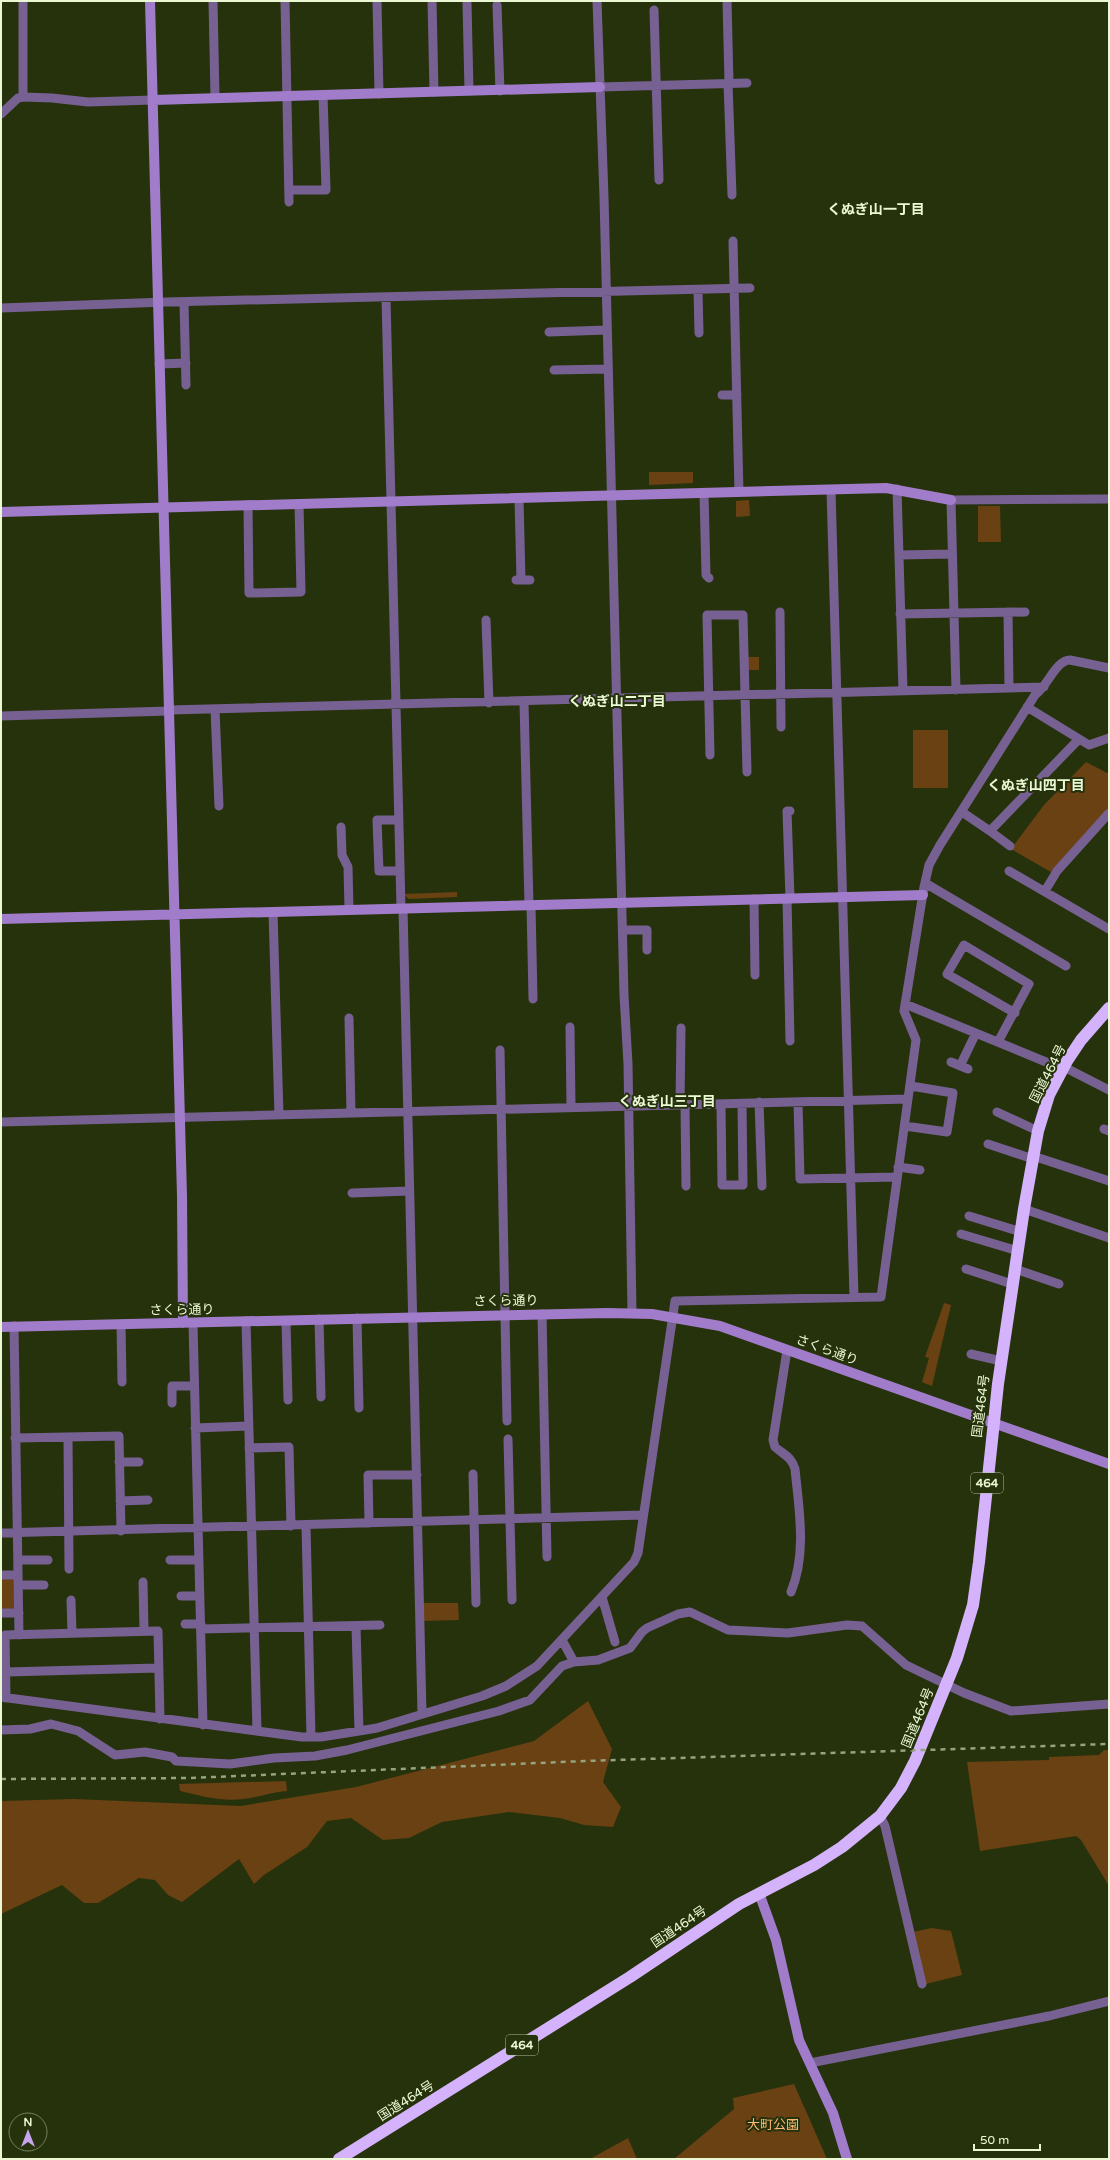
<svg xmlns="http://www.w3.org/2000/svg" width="1110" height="2160" viewBox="0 0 1110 2160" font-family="'Varela Round','Noto Sans JP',sans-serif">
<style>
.green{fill:#694113}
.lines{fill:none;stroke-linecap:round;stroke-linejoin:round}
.street{stroke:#776192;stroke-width:9}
.secondary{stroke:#a17ccb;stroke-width:10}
.highway{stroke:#d4b3fc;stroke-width:12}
.rail{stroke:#95a37e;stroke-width:2.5;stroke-dasharray:5 5;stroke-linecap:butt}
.labels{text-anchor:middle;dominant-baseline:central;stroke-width:4;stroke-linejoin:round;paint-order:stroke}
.shield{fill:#26320c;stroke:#afbd98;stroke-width:1}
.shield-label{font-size:12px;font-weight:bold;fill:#eaf9d4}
.street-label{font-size:13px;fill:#eaf9d4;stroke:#26320c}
.park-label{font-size:13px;fill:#ffba75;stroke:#26320c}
.neighbourhood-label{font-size:14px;font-weight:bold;fill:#eaf9d4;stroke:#26320c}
</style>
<rect width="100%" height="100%" fill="#26320c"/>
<path class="green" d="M649,472H693V483L649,485Z
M749,500L750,516L736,517V501Z
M978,506H1000L1001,542H978Z
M748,657H759V670H748Z
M913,730H948V788H913Z
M1086,762L1109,774V807L1051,872L1011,849L1044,805Z
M457,892V897L409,899L403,894Z
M944,1303L951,1305L932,1386L922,1382L929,1358L925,1357Z
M1,1578H14L16,1609L1,1610Z
M423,1603H458L459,1620L423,1621Z
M588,1701L612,1749L603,1782L621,1807L613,1827L584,1825L560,1818L509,1812L442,1822L409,1838L383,1840L351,1818L327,1821L307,1847L264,1875L254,1884L239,1859L182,1902L168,1895L155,1880L139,1878L98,1903H84L62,1885L1,1914V1801L74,1799L241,1806L356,1787L534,1741Z
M1104,1750H1109V1886L1081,1840L1076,1836L980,1851L967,1762L1049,1760V1757L1099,1755Z
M286,1781L287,1791C272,1792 259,1797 244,1799C222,1802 201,1796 180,1791L179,1784Z
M932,1928L951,1931L962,1975L926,1984L913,1932Z
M794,2084L827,2159H674L734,2109L733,2098Z
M628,2138L637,2159H590Z"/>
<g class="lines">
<path class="street" d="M23,1V97
M213,1L215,97
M285,1L289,202
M377,1L379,94
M432,1L434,92
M597,1L604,197L624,995L628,1064L632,1313
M727,1L729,83
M467,3L469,91
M497,5L500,91
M654,10L659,180
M728,83L732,195
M600,87L747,83
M1,114L18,98L23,97L52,98L88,102L153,100
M289,190H326L323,95
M733,241L739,492
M698,290L699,333
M386,298L401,908
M184,302L186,385
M1,308L166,302L750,288
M549,332L607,330
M159,364L186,363
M554,370L608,369
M722,395H737
M897,489L903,691
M831,490L854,1297
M704,493L706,575L709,578
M519,498L521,580
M248,505L249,593L301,592L299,504
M899,555L952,554
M516,580H530
M780,612L781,727
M1008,612L1009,688
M900,614L1025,612
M486,620L489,703
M956,690L951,500L1109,499
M524,702L529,905
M1027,707L1089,745L1109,738
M215,709L219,806
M169,710L1044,687
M1,716L169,711
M710,755L707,615H743L747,772
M962,812L990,831L1079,739
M398,820H377L379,871H400
M341,827L342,855L348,867L349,910
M990,831L1010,846
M1009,871L1109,929
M925,883L1066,966
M1045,891L1057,871L1109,813
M787,898L790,1041
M790,898L787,811H790
M754,899L755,975
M531,905L533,999
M403,908L422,1713
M273,912L279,1115
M623,930H647V950
M905,1004L1063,1069
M349,1018L351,1113
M570,1027L571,1107
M998,1042L1029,984L964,945L947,974L1015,1013
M500,1050L507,1421
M951,1062L968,1069
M960,1066L976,1033
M1064,1067L1109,1090
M759,1102L762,1186
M798,1102L800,1179L897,1177
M680,1105L681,1028
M721,1105L722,1185H743L742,1104
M685,1106L686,1186
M997,1112L1038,1131
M1,1122L907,1099
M905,1126L947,1132L953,1093L911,1086
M1104,1129L1109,1131
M988,1144L1033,1159
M1033,1156L1109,1181
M898,1167L920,1170
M352,1193L409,1191
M1024,1209L1109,1238
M969,1216L1021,1232
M961,1234L1018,1251
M966,1269L1012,1284
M1015,1269L1059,1284
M542,1314L547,1557
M357,1318L359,1408
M319,1319L321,1397
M246,1321L257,1731
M286,1321L288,1400
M193,1323L203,1725
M121,1324L122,1382
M14,1326L19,1635
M787,1350L773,1440L775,1447C784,1455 791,1456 795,1469C799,1510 807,1553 791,1592
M971,1354L1001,1361
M172,1403V1386H194
M195,1428L248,1426
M68,1437L69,1569
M15,1438L119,1436L121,1531
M508,1439L512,1600
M249,1448L289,1447L291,1526
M119,1462H139
M473,1474L476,1603
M120,1501L148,1500
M369,1523L368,1475H417
M306,1526L311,1737
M1,1533L643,1515
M18,1560H48
M170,1560H199
M1,1575H18
M143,1582L144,1631
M18,1585H44
M181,1596H200
M602,1597L615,1642
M71,1600L72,1633
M1,1613H19
M185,1624H201
M201,1629L380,1625
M562,1640L574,1662
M6,1672L158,1668
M1,1697L302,1737H321L359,1731L356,1626
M6,1698L5,1635L158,1631L160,1719
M1,1730L30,1729L51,1724L78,1731L115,1755L145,1752L172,1757L176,1761L230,1764L274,1758L315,1756L347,1750L499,1711L530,1700L562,1666L574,1662L598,1660L630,1648L642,1632L647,1628L678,1614L690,1612L728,1630L788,1633L847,1625L862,1626L906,1665L964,1693L1011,1711L1109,1704
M359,1731L377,1728L482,1696L506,1686L537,1666L634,1562L638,1553L675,1301L881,1297L916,1040L904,1011L924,887L929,865L940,845L1035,695C1047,687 1056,660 1070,660L1109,668
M880,1816L885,1826L922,1984
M810,2063L1049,2016L1109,2001"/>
<path class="secondary" d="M150,1L182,1196L183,1323
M153,100L600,87
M1,512L886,488L951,500
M1,919L923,895
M1,1327L607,1313L652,1314L720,1326L1109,1464
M759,1893L776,1940L799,2040L833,2113L847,2159"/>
<path class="highway" d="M339,2159L630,1977L739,1904L814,1865L842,1847L880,1816L901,1788L915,1761L957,1658L973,1605L979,1562L998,1384L1024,1209L1038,1131L1049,1095L1067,1061L1081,1040L1109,1008"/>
<path class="rail" d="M1,1779L190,1778L585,1761L1109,1744"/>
</g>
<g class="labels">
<g class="shield">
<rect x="971" y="1473" width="32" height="20" rx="3"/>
<rect x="506" y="2035" width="32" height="20" rx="3"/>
</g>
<g class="shield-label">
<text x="987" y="1483">464</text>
<text x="522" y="2045">464</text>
</g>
<g class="street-label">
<text transform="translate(1048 1074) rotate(-63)">国道464号</text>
<text transform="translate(506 1301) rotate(-1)">さくら通り</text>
<text transform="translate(182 1310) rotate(-1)">さくら通り</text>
<text transform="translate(827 1350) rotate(20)">さくら通り</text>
<text transform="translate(981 1406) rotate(-83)">国道464号</text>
<text transform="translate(918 1718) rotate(-68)">国道464号</text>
<text transform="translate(679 1927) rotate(-34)">国道464号</text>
<text transform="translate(406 2101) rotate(-32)">国道464号</text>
</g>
<g class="park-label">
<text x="773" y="2125">大町公園</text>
</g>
<g class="neighbourhood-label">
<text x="876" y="209">くぬぎ山一丁目</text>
<text x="617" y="701">くぬぎ山二丁目</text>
<text x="1036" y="785">くぬぎ山四丁目</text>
<text x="667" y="1101">くぬぎ山三丁目</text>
</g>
</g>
<rect width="1110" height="2160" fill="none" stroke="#eaf9d4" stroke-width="4"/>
<g transform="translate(28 2132)"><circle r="19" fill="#26320c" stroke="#74825c"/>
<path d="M0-3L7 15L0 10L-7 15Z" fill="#c7a6ef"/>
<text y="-6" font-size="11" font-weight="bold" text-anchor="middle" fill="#eaf9d4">N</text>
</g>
<path d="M974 2144v6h66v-6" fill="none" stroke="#eaf9d4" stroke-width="2"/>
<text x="980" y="2144" font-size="12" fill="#eaf9d4" stroke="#26320c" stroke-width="3" paint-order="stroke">50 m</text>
</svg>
